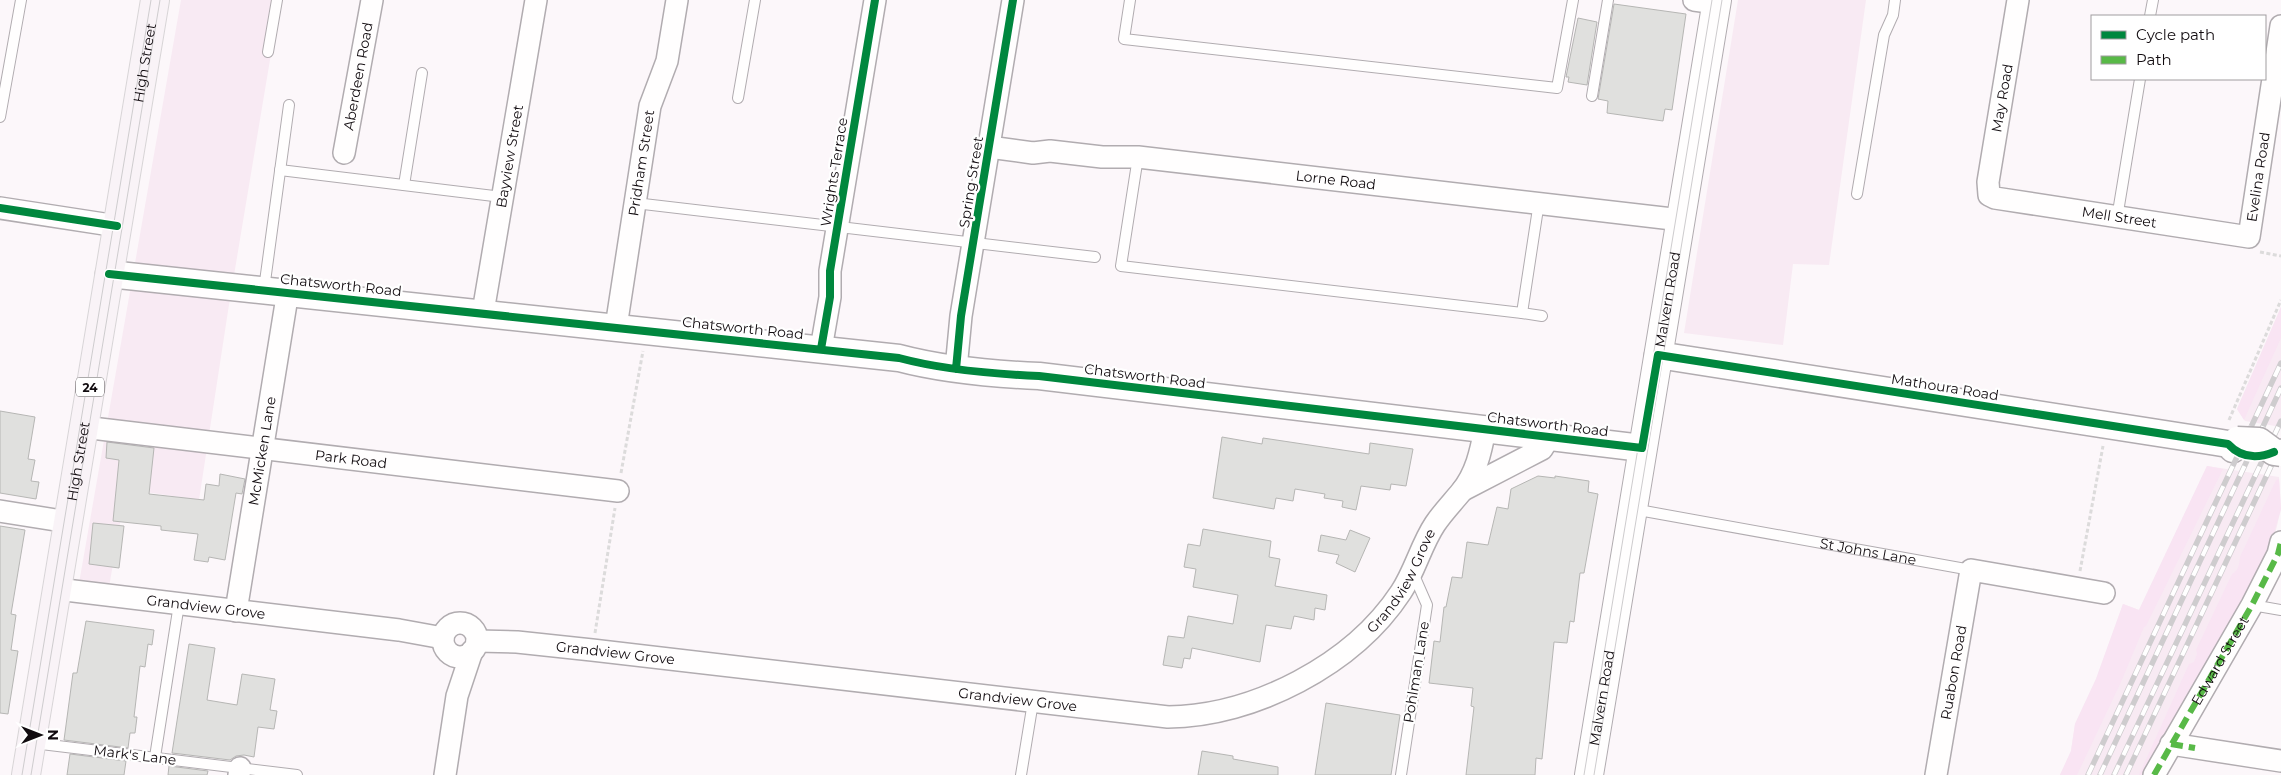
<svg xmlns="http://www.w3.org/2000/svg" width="2281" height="775" viewBox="0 0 2281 775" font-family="Montserrat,sans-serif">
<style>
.built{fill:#f8eaf3}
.green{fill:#f9e4f3}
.building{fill:#e0e0de;stroke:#b6b6b4}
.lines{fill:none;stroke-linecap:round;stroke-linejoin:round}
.service-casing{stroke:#b1acb0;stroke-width:12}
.minor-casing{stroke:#b1acb0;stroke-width:24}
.tertiary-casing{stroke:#b1acb0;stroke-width:29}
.secondary-casing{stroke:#b1acb0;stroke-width:30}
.primary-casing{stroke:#d8d5d7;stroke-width:30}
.path{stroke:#dcdbdb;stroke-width:3;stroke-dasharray:4 2.5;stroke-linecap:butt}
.service{stroke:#fffefe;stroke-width:10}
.minor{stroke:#fffefe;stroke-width:21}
.tertiary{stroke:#fffefe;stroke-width:26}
.secondary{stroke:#fffefe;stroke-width:28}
.primary{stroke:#f9f3f7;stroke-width:28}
.tram{stroke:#ceccce;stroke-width:1}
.rail-casing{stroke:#ceccce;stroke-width:5.5}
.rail{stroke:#fff;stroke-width:4;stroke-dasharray:11;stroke-linecap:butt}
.tertiary-bridge-casing{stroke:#b1acb0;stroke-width:29;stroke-linecap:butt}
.tertiary-bridge{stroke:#fffefe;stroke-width:26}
.quiet{stroke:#58b947;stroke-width:6;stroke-dasharray:12 6;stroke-linecap:butt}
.cycleway-casing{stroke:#fff;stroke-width:11}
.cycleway{stroke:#00873e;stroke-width:8}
.labels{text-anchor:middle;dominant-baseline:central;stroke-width:4.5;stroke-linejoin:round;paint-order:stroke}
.shield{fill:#fff;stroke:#585457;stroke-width:1}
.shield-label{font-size:12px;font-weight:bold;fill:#110b0f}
.street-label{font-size:14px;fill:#110b0f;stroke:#fff}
</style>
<rect width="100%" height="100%" fill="#fcf7fa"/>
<path class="built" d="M181,0H280L228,311L199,500L126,489L108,593L78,589Z
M1738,0H1866L1829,265L1793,264L1783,345L1684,333Z
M2281,307V427L2245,421L2237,409Z
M2207,466L2279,477L2281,509L2276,530L2146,775H2060L2071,751L2075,724L2096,679L2123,604L2139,610Z"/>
<path class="green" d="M2281,307V338L2244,420L2237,409Z
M2207,466L2223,469L2146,626L2144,627L2121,682L2077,775H2060L2071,751L2075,724L2096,679L2123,604L2139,610Z
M2279,479L2281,509L2267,556L2146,775H2139L2189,664L2194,662L2197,654L2196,650L2232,574C2239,570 2239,564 2240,557L2276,480Z"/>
<path class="building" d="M1614,4L1686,14L1672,110L1665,109L1663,121L1607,113L1608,101L1598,99Z
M1578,18L1597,22L1587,85L1568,82L1569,77H1566Z
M0,411L35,417L28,459L35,460L31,481L39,482L36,499L0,493Z
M1222,437L1262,444L1263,438L1369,454L1370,443L1413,449L1406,486L1391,484L1390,490L1361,486L1356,510L1342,507L1343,501L1324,498L1325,494L1295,489L1293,501L1276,498L1274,509L1213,498Z
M107,442L154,448L149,494L204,500L206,484L219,486L220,474L245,479L242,494L236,493L225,560L209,557L208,562L194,560L198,534L161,530V526L113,521L119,460L106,458Z
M1538,476L1555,478V476L1589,481L1588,492L1598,494L1584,573H1580L1574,622L1570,621L1567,643L1554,642L1542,759L1536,758L1535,775H1466L1474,707L1471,706L1473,688L1429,683L1434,641L1440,642L1444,607H1446L1452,577L1462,578L1467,542L1488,545L1497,507L1508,509L1511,489Z
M93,523L124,526L119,568L89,564Z
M0,526L25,530L11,614L16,615L11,650L18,651L8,714L0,713Z
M1203,529L1271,541L1269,557L1280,559L1275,586L1327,595L1325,610L1315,608L1314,620L1294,616L1291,629L1266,625L1260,662L1192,648L1190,659L1184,658L1182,668L1163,665L1168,636L1184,638L1188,616L1233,624L1238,595L1193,587L1196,569L1184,567L1188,544L1200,546Z
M1350,530L1370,538L1355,572L1336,563L1339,555L1318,551L1321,535L1346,540Z
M86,621L154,630L152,645L148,644L145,667L140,666L134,717H137L135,733H130L128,748L64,740L73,673H77Z
M189,644L215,648L207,700L237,705L242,674L275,679L270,710L277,711L274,729L258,727L254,757L244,755L236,756L230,760L172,753Z
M1326,703L1400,715L1391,775H1315Z
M1202,751L1233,756V759L1278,767V775H1198Z
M70,754L126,761L124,775H67Z
M169,766L208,771L207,775H168Z"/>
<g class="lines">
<g class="service-casing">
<g id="service">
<path d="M1130,0L1124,39L1557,88L1573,0"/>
<path d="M2150,16L2153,0"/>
<path d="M268,52L277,0"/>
<path d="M1592,96L1608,0"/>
<path d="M738,98L755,0"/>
<path d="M0,117L21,0"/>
<path d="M1138,157L1121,266L1522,313L1539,202"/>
<path d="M280,170L502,197"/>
<path d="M404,185L422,73"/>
<path d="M1857,194L1884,35L1893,15L1895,0"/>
<path d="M635,203L1095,257"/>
<path d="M2117,218L2140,79"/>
<path d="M264,289L289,105"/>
<path d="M1522,313L1542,316"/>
<path id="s1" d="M1633,509L1971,570"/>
<path d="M2252,605L2281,610"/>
<path d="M33,743L297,775"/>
<path d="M155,757L179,604"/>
<path d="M1021,775L1033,702"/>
<path d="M1401,775L1427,605L1413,573"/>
</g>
</g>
<g class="minor-casing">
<g id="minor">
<path d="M1694,0L1716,3"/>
<path id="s2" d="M2018,0L1988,182L1989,195L1995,198L2249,237L2281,26"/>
<path id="s3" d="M989,147L1033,153L1050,151L1102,157H1138L1681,220"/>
<path id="s4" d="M344,153L372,0"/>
<path d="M0,208L117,226"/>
<path id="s5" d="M483,312L536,0"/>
<path id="s6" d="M616,327L650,106L667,61L677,0"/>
<path d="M821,349L830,297V271L875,0"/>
<path d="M956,369L961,316L1013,0"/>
<path id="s7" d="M83,427L618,491"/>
<path d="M1463,490L1542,449L1550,436"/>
<path d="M0,511L68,522"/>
<path id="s8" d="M57,589L399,630L443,638"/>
<path id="s9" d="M236,611L288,291"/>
<circle cx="460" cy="640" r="17"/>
<path id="s10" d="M477,641L517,642L592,650L1168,717C1254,716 1353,665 1401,592C1415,571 1421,545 1435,524C1443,512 1452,503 1461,492C1476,474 1481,451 1485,429"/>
<path d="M2171,744L2281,761"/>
<path d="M239,775L240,768"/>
<path d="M445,775L457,696L472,651"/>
<path id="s11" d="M1936,775L1971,570L2104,593"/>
<path id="s12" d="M2154,775L2252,605L2278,554L2281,542"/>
</g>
</g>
<g class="tertiary-casing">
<path id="tertiary" d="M109,274L899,358C944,370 992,374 1039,376L1642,448
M1658,355L2216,442L2228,444L2233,449"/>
</g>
<g class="secondary-casing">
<g id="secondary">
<path id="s13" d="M1589,775L1717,0"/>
</g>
</g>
<g class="primary-casing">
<g id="primary">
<path id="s14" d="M26,775L155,0"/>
</g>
</g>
<path class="path" d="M2260,252L2281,256
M2229,420L2281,300
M621,473L643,351
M2080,571L2103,446
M595,633L615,508"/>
<use href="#service" class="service"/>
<use href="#minor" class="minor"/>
<use href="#tertiary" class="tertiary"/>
<use href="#secondary" class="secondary"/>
<use href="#primary" class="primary"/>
<path class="tram" d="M22,775L151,0
M31,775L160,0
M1584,775L1712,0
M1594,775L1722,0"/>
<g class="rail-casing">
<path id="rail" d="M2088,775L2281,363
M2100,775L2281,388
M2114,775L2281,421
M2126,775L2281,445"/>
</g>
<use href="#rail" class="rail"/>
<g class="tertiary-bridge-casing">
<path id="tertiary-bridge" d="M2237,440L2259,441L2274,452L2281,453"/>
</g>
<use href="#tertiary-bridge" class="tertiary-bridge"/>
<path class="quiet" d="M2171,744L2195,748
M2154,775L2252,605L2278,554L2281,542"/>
<g class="cycleway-casing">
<path id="cycleway" d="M0,208L117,226
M109,274L899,358C944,370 992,374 1039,376L1642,448L1658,355L2228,444C2241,458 2257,459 2274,452
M821,349L830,297V271L875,0
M956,369L961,316L1013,0"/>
</g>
<use href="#cycleway" class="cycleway"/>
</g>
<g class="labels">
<rect class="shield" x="76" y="377.5" width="28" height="19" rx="4"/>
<g class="shield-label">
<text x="90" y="387">24</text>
</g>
<g class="street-label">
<text stroke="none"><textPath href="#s14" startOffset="722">High Street</textPath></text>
<text stroke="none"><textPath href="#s4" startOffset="78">Aberdeen Road</textPath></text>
<text transform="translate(2002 98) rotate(-80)">May Road</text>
<text stroke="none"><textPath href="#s5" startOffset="158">Bayview Street</textPath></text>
<text stroke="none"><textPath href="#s6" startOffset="166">Pridham Street</textPath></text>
<text transform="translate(834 172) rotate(-81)">Wrights Terrace</text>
<text stroke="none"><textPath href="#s2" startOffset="522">Evelina Road</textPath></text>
<text stroke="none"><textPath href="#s3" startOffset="349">Lorne Road</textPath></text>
<text transform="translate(971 182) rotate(-81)">Spring Street</text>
<text stroke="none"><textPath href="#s2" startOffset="330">Mell Street</textPath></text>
<text transform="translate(341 285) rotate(6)">Chatsworth Road</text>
<text stroke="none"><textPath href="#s13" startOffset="482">Malvern Road</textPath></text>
<text transform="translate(743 328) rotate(6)">Chatsworth Road</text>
<text transform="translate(1145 376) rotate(7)">Chatsworth Road</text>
<text transform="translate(1945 387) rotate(9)">Mathoura Road</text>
<text transform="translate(1548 424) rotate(7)">Chatsworth Road</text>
<text stroke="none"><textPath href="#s9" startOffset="162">McMicken Lane</textPath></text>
<text stroke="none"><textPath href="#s7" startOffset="270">Park Road</textPath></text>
<text stroke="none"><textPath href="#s14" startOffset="318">High Street</textPath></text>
<text stroke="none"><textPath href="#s1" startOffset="239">St Johns Lane</textPath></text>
<text stroke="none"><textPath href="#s10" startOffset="979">Grandview Grove</textPath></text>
<text stroke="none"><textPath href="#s8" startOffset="150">Grandview Grove</textPath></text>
<text stroke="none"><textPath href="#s10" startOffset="139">Grandview Grove</textPath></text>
<text stroke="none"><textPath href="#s12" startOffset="132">Edward Street</textPath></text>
<text transform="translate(1416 672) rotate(-81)">Pohlman Lane</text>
<text stroke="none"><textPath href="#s11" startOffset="104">Ruabon Road</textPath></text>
<text stroke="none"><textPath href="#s13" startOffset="78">Malvern Road</textPath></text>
<text stroke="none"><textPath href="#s10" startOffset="544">Grandview Grove</textPath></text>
<text transform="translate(135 755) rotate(7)">Mark's Lane</text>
</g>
</g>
<rect x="2091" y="15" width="175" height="65" fill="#ffffff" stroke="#a09d9f"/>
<rect x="2101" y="31" width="25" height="8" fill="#00873e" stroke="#a09d9f"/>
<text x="2136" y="40" font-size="15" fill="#110b0f">Cycle path</text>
<rect x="2101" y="56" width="25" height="8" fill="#58b947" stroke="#a09d9f"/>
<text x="2136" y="65" font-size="15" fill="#110b0f">Path</text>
<g transform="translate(40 735) rotate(90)" stroke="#ffffff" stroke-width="4" paint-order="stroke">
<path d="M0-4L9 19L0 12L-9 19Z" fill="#110b0f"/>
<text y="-8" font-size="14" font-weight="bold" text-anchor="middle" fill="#110b0f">N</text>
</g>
</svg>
